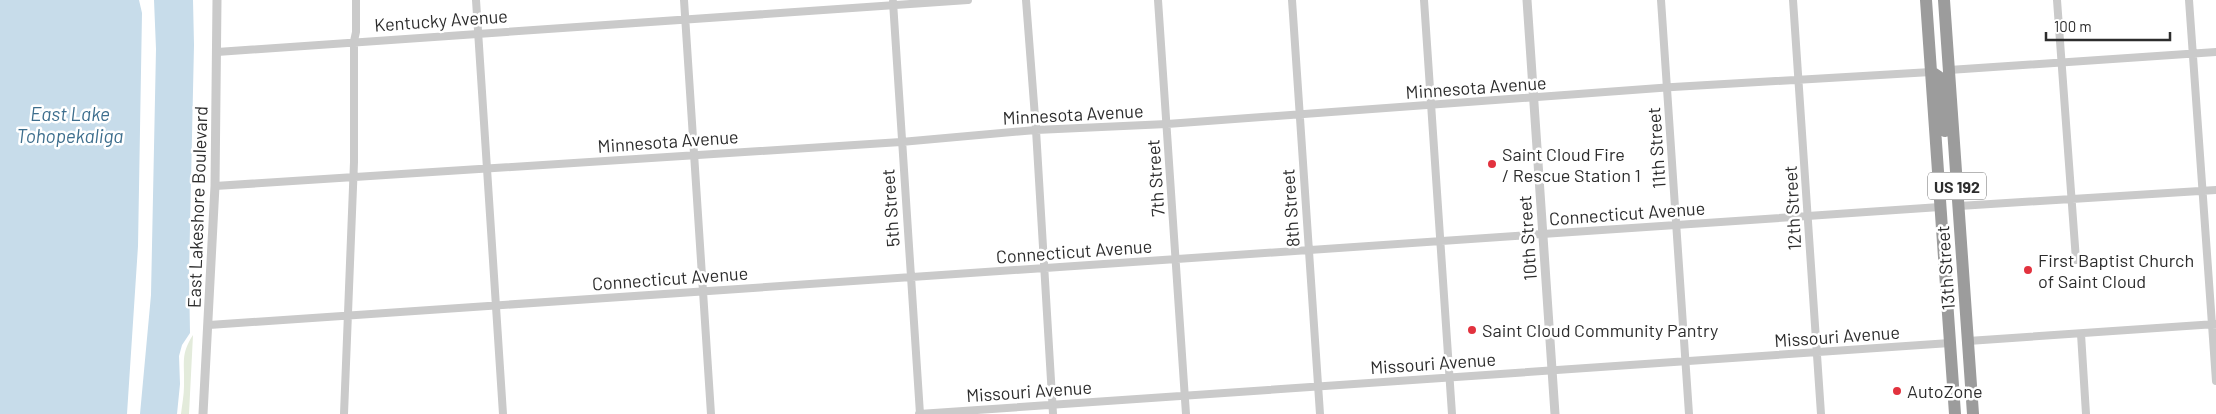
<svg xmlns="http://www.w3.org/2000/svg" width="2216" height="414" viewBox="0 0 2216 414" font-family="Barlow,sans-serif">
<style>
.green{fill:#e3ebdb}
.water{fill:#c7dcea}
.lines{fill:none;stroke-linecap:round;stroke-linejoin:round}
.minor{stroke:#cacaca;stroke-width:8}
.tertiary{stroke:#cacaca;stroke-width:9}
.trunk{stroke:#9c9c9c;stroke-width:12}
.poi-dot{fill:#e2323e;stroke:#fff;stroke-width:2}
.labels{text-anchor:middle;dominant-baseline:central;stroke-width:5;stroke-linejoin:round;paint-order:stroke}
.shield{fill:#fff;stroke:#6c6c6c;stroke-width:1}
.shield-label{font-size:16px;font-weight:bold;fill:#2d2d2d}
.street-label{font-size:18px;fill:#2d2d2d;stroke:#fff}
.poi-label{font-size:18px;fill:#2d2d2d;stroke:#fff;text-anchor:start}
.water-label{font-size:19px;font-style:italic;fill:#3d6e8d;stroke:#fff}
</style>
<rect width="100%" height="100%" fill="#fff"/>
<path class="green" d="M193,335L189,414H181C182,405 184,395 184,386C185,363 180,355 193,335Z"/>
<path class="water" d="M0,0H139L142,13L138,246L127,414H0Z
M154,0H193L194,45L189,273L190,333L182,345L179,356L180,384L177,414H140L151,295L156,49Z"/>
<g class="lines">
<path class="minor" d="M476,0L503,414
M684,0L711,414
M1026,0L1036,130L1053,414
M1158,0L1186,414
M1292,0L1320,414
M1424,0L1452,414
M1661,0L1689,414
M1793,0L1821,414
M2057,0L2076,260
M2189,0L2216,381
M893,2L920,414
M217,52L968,0
M1949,70L2216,52
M215,186L901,142L1036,130L1167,124L1673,87L1931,72
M1959,206L2216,190
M209,325L1940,207
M2081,334L2086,414
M1968,341L2216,324
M344,414L354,162V41L356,32V0
M919,414L1950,343"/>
<path class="tertiary" d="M1527,0L1555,414
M203,414L215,186L217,0"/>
<path class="trunk" d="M1926,0L1955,414
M1944,0L1973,414
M1933,73L1939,77L1945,131"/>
</g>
<g class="poi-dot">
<circle cx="1492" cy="164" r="5"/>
<circle cx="2028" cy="270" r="5"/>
<circle cx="1472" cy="330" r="5"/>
<circle cx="1897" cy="391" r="5"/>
</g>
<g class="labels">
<rect class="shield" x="1928" y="172.5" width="58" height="27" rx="4"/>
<g class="shield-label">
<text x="1957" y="186">US 192</text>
</g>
<g class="street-label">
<text transform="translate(441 20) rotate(-4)">Kentucky Avenue</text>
<text transform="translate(1476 87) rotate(-4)">Minnesota Avenue</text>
<text transform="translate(1073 114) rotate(-3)">Minnesota Avenue</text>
<text transform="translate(668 141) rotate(-4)">Minnesota Avenue</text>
<text transform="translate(1656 148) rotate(-94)">11th Street</text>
<text transform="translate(1155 178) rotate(-94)">7th Street</text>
<text transform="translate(197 207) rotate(-88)">East Lakeshore Boulevard</text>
<text transform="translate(890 208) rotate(-94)">5th Street</text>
<text transform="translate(1290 208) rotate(-94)">8th Street</text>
<text transform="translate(1792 208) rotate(-93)">12th Street</text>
<text transform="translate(1627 213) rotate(-4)">Connecticut Avenue</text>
<text transform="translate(1527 238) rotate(-94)">10th Street</text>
<text transform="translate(1074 251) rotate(-4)">Connecticut Avenue</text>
<text transform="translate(1945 268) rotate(-94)">13th Street</text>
<text transform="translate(670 278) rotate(-4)">Connecticut Avenue</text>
<text transform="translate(1837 336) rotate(-4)">Missouri Avenue</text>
<text transform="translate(1433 363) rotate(-4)">Missouri Avenue</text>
<text transform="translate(1029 391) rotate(-4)">Missouri Avenue</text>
</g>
<g class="poi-label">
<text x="1502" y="154">Saint Cloud Fire<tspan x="1502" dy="21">/ Rescue Station 1</tspan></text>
<text x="2038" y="260">First Baptist Church<tspan x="2038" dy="21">of Saint Cloud</tspan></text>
<text x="1482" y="330">Saint Cloud Community Pantry</text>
<text x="1907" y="391">AutoZone</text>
</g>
<g class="water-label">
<text x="70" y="113">East Lake<tspan x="70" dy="22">Tohopekaliga</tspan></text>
</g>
</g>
<path d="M2046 32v8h124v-8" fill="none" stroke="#2d2d2d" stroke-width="2.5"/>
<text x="2054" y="32" font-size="15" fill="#2d2d2d" stroke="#ffffff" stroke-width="4" paint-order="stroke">100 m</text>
</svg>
